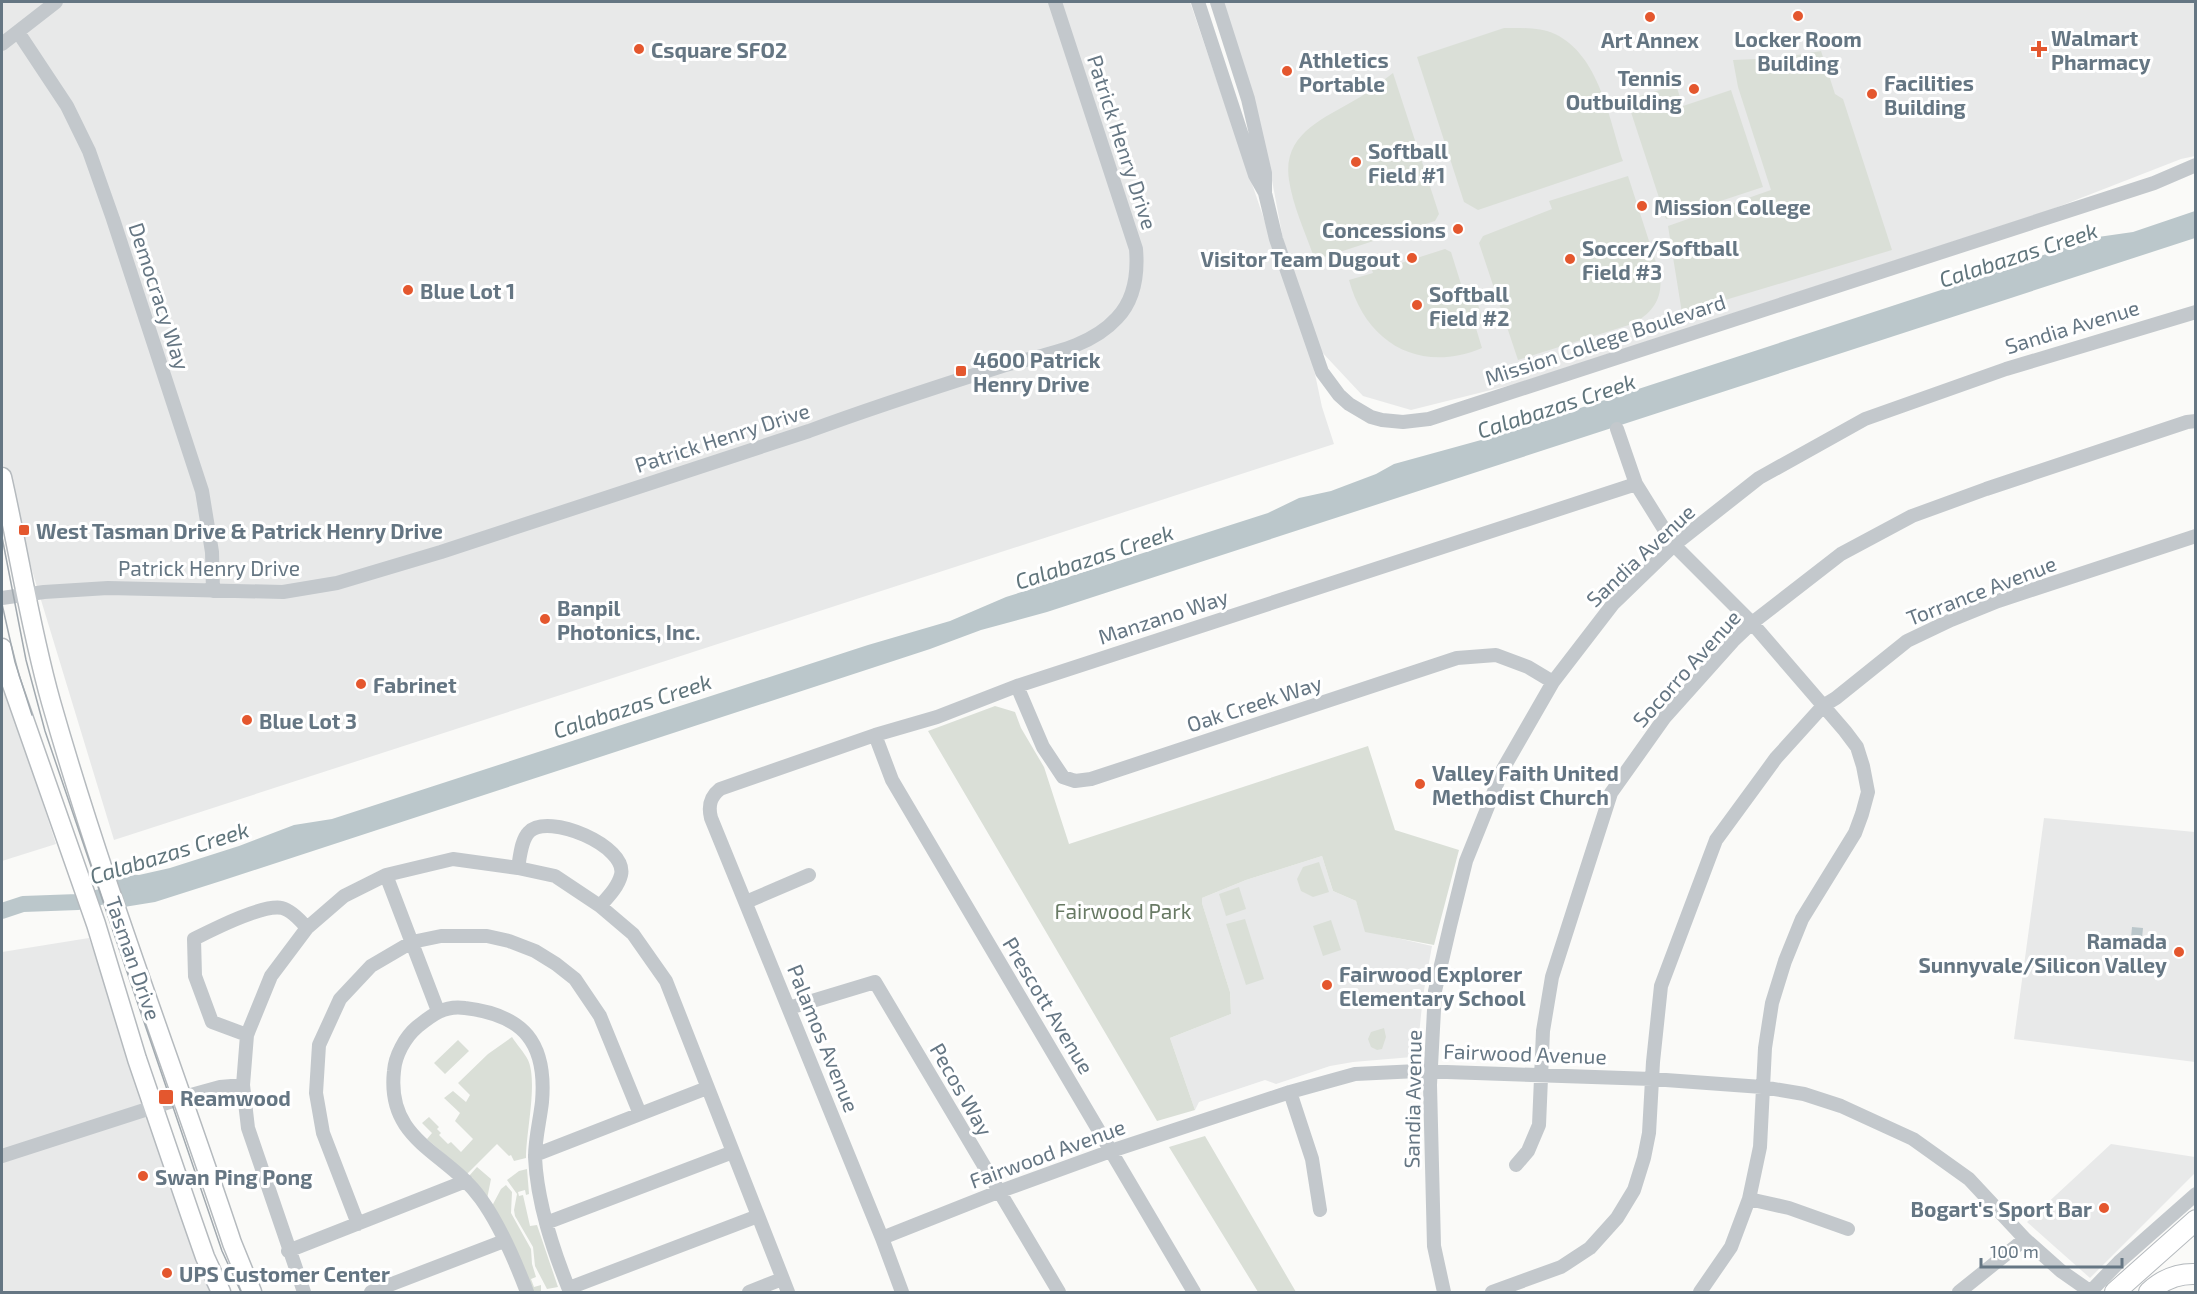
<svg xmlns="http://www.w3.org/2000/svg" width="2197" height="1294" viewBox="0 0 2197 1294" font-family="'Exo 2',sans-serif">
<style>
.built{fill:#e8e9e9}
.green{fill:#dadfd7}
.water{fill:#bbc7cb}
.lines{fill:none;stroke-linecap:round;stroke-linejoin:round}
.river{stroke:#bbc7cb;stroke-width:16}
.major-casing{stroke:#b5babe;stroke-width:21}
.highway-casing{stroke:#b4b9bd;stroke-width:22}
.minor{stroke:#c3c8cc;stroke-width:14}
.major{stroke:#fff;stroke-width:18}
.highway{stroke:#fff;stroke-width:20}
.tram{stroke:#a2aab0;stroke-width:1.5}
.poi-dot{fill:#e4572e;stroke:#fff;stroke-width:2}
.labels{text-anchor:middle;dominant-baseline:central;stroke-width:6;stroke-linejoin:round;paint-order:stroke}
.poi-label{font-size:21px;font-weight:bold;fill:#657683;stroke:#fff;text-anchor:start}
.street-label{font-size:21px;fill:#657683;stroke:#fff}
.park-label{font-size:21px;fill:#687a64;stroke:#fff}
.water-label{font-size:22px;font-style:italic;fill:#60757c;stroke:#fff}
</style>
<rect width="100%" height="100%" fill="#fafaf8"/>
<path class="built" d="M2,2H1190L1312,360L1322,407L1334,444L114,840L34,577L2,461Z
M1223,2H2195V156L2181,159L2050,210L1519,383L1411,410L1363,396L1319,349L1283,239L1271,175Z
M2,679L56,844L2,861Z
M2044,818L2195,832V1062L2014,1039Z
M1322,856L1333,891L1356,901L1366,931L1432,946L1423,996L1417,1054L1412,1057L1353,1062L1330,1066L1276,1084L1265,1080L1199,1102L1195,1110L1170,1038L1231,1014L1230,992L1201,900L1202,898L1246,880Z
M89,938L152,1122L213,1292H2V952Z
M2111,1144L2195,1157V1173L2090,1278L2027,1222Z"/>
<path class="green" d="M1504,28C1520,28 1540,27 1555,34C1599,55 1609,118 1623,161L1478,210L1464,202L1417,57Z
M1821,51L1835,94L1843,99L1892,250L1682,313L1668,226L1771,190L1738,87L1733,60L1779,58Z
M1393,73L1439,214L1435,221L1315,260C1306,234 1293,207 1289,180C1282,134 1323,119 1355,100C1368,93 1381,82 1393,73Z
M1676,85L1683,106L1731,90L1763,187L1666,219L1627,100Z
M1628,176L1660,275C1663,298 1653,313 1632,324L1518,360L1479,243L1483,236L1552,209L1549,201Z
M1445,249L1451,252L1466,300L1476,297L1483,322L1475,325L1482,348C1421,374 1366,344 1349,280L1373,273L1370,264L1395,255L1398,264Z
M995,706L1015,712L1021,728L1044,767L1069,844L1368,746L1395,830L1459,850L1434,945L1365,932L1356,901L1333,891L1322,856L1246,880L1202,898V903L1230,992L1231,1014L1170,1038L1195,1110L1157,1121L928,731Z
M1319,862L1329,892L1313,897L1301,891L1297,879L1303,867Z
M1239,887L1246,909L1226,916L1219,894Z
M1245,919L1264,979L1246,985L1226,924Z
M1331,920L1341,950L1323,956L1313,926Z
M1384,1028L1386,1037L1382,1049L1377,1050L1371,1047L1368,1039L1371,1032Z
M512,1037C517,1045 524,1052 528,1060C538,1082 526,1132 526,1158L514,1161L511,1155L509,1156L497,1144L467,1174L427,1139L432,1133L422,1123L429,1117L439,1127L437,1129L441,1133L439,1135L448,1144L451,1142L461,1152L473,1139L455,1121L460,1113L444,1098L453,1091L466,1102L470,1095L458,1083L488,1054Z
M458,1040L469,1051L445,1074L434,1063Z
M1205,1136L1296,1292H1258L1169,1147Z
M477,1167L491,1179L487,1199L469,1176Z
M527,1169L529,1194L526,1195L525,1190L518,1192L519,1196L523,1195L530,1226L537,1225L558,1287L547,1289L535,1266L533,1247L515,1216L514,1210L517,1194L507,1180L519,1171Z
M506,1185L512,1192L511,1213L531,1249L532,1264L536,1277L531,1279L534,1287L541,1285V1292H533L492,1206L501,1189Z"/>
<path class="water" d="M2195,211V238L1047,612L981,630L930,649L224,880L155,902L124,907L113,874L139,875L170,868L239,846L294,825L332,819L868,645L950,621L1006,597L1268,513L1299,498L1331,491L1376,474L1394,464L1521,429L1545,413L1577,409L1993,273L2091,238L2133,232Z
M2132,927L2143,928L2141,949L2130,948Z"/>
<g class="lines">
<path class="river" d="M2,911L23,904L78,902L123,892"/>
<g class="major-casing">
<path id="major" d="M2,477C19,552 30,628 51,702C103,885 172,1063 232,1243L252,1292
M2,648L10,679L96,924L137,1059L190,1214L205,1257L221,1292"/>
</g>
<g class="highway-casing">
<path id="highway" d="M2115,1292L2196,1220
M2149,1292C2162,1280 2177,1273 2196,1274"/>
</g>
<path class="minor" d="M1198,2L1255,175L1264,191
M1217,2L1248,99L1265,173V193L1276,239L1322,372L1339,395L1349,404L1371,417L1382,420L1403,422L1429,419L2154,183L2196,165
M18,32L67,106L89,151L113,219L202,491L212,552L213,591
M2,44L56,2
M1617,429L1636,484L1674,545L1752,623L1845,731L1857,747L1863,766L1868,792L1862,814L1855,833L1802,919L1785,961L1772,1003L1765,1048L1760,1147L1749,1199L1731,1247L1700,1292
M2,598L44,592L108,588L283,592L337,583L441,552L809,431C871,408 933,388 996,368C1037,355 1087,351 1117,318C1135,299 1138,273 1136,249L1055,2
M1017,686L1043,747L1063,777L1075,781L1091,779L1457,658L1496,655L1528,667L1553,682
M875,735L892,780L1194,1292
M518,868C520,857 521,840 529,832C548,812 628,846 621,875C618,887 608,897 600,906
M386,875L438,1011
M746,902L809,875
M789,1008L875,982L1059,1292
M247,1035L212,1022L195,976L194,939C212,930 262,904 282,908C291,910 301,921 307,928
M1290,1092L1312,1159L1320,1210
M535,1155L707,1088
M2,1156L191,1095L220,1087L243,1085
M1516,1165L1528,1151L1539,1125L1543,1031L1552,977L1611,793L1665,717L1733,641L1752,623L1841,554L1912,516L1986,489L2187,422L2196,421
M1749,1199L1789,1208L1848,1229
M546,1223L733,1152
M358,1224L323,1133L316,1093L319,1045L340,999L371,966L412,942L441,936H487L509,941L535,951L556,964L575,979L600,1016L640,1114
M882,1238L998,1192L1111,1151L1290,1092L1355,1074L1418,1071L1652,1079L1762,1087L1804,1094L1841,1106L1913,1139L1969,1179L2025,1239L2061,1271L2091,1292
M288,1251L466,1181
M569,1288L758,1216
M304,1292L248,1128L243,1085L247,1035L271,976L307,928L344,896L386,875L453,859L518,868L555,876L600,906L633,934L666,981L788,1292
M371,1292L504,1241
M527,1292C516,1263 499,1224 481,1199C447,1151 386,1142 394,1071C395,1056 405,1037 417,1027C432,1015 444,1005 465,1008C524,1015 547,1043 542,1102C540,1120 535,1139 535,1157C537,1203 553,1250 570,1292
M749,1292L782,1279
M902,1292L882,1238L711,818C708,806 710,797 720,789L875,735L937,717L1017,686L1636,484
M1444,1292L1434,1246L1430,1085L1435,991L1450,926L1466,861L1503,769L1553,682L1613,604L1674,545L1759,478L1865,419L2006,369L2196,312
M1492,1292L1561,1267L1590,1248L1617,1218L1634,1190L1644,1158L1649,1133L1653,1062L1661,986L1716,840L1776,758L1823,706L1836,698L1907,641L1951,620L1998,601L2196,536
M1959,1292L2025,1239
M2090,1292L2119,1262L2196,1194"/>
<use href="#major" class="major"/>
<use href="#highway" class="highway"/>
<path class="tram" d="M2,537L26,660L45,731L222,1251L241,1292
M2,604L15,662L32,715"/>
</g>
<g class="poi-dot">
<circle cx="1798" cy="16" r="6"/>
<circle cx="1650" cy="17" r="6"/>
<circle cx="639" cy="49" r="6"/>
<path d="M2036 40h6v6h6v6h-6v6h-6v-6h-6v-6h6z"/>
<circle cx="1287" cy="71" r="6"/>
<circle cx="1694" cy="89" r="6"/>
<circle cx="1872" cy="94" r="6"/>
<circle cx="1356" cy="162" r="6"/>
<circle cx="1642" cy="206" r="6"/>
<circle cx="1458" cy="229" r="6"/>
<circle cx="1412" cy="258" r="6"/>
<circle cx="1570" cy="259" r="6"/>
<circle cx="408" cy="290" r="6"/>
<circle cx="1417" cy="305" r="6"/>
<rect x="955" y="365" width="12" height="12" rx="3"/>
<rect x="18" y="524" width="12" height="12" rx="3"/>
<circle cx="545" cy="619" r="6"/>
<circle cx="361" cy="684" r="6"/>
<circle cx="247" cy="720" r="6"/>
<circle cx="1420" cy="784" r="6"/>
<circle cx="2179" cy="952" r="6"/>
<circle cx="1327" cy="985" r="6"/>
<rect x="158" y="1089" width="16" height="16" rx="3"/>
<circle cx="143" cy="1176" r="6"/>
<circle cx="2104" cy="1208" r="6"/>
<circle cx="167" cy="1273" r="6"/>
</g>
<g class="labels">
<g class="poi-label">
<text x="2051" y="37">Walmart<tspan x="2051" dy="24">Pharmacy</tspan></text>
<text x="1798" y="38" text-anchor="middle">Locker Room<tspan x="1798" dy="24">Building</tspan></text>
<text x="1650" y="39" text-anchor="middle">Art Annex</text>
<text x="651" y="49">Csquare SFO2</text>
<text x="1299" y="59">Athletics<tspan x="1299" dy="24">Portable</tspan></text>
<text x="1682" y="77" text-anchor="end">Tennis<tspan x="1682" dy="24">Outbuilding</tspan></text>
<text x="1884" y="82">Facilities<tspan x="1884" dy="24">Building</tspan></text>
<text x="1368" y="150">Softball<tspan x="1368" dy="24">Field #1</tspan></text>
<text x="1654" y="206">Mission College</text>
<text x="1446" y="229" text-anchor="end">Concessions</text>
<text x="1582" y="247">Soccer/Softball<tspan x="1582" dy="24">Field #3</tspan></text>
<text x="1400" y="258" text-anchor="end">Visitor Team Dugout</text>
<text x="420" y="290">Blue Lot 1</text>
<text x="1429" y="293">Softball<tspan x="1429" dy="24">Field #2</tspan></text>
<text x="973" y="359">4600 Patrick<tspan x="973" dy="24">Henry Drive</tspan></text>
<text x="36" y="530">West Tasman Drive &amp; Patrick Henry Drive</text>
<text x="557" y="607">Banpil<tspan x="557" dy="24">Photonics, Inc.</tspan></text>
<text x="373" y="684">Fabrinet</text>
<text x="259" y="720">Blue Lot 3</text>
<text x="1432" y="772">Valley Faith United<tspan x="1432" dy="24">Methodist Church</tspan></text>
<text x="2167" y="940" text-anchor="end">Ramada<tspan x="2167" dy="24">Sunnyvale/Silicon Valley</tspan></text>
<text x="1339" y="973">Fairwood Explorer<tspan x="1339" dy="24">Elementary School</tspan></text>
<text x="180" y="1097">Reamwood</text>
<text x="155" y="1176">Swan Ping Pong</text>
<text x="2092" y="1208" text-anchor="end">Bogart's Sport Bar</text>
<text x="179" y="1273">UPS Customer Center</text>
</g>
<g class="street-label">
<text transform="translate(1123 142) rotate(72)">Patrick Henry Drive</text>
<text transform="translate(160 296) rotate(72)">Democracy Way</text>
<text transform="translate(2072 326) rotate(-17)">Sandia Avenue</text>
<text transform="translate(1605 339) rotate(-18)">Mission College Boulevard</text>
<text transform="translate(722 437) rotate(-18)">Patrick Henry Drive</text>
<text transform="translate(1640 555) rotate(-43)">Sandia Avenue</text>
<text x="209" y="567">Patrick Henry Drive</text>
<text transform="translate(1981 590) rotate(-21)">Torrance Avenue</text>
<text transform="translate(1163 616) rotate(-18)">Manzano Way</text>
<text transform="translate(1686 668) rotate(-48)">Socorro Avenue</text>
<text transform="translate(1254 703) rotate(-18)">Oak Creek Way</text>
<text transform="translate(134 958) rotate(71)">Tasman Drive</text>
<text transform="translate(1049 1005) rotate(59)">Prescott Avenue</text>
<text transform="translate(824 1038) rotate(68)">Palamos Avenue</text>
<text transform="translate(1525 1053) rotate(2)">Fairwood Avenue</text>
<text transform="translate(962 1089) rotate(60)">Pecos Way</text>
<text transform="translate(1412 1099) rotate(-89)">Sandia Avenue</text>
<text transform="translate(1047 1153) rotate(-20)">Fairwood Avenue</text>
</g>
<g class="park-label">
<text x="1123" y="910">Fairwood Park</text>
</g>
<g class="water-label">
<text transform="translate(2018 254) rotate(-18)">Calabazas Creek</text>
<text transform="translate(1556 405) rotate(-18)">Calabazas Creek</text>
<text transform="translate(1094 556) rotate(-18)">Calabazas Creek</text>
<text transform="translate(632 705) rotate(-18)">Calabazas Creek</text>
<text transform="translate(169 852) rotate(-17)">Calabazas Creek</text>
</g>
</g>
<rect width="2197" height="1294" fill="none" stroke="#657683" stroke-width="6"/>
<path d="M1981 1258v9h141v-9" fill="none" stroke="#657683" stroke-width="3"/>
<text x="1990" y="1258" font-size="18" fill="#657683" stroke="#ffffff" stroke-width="4.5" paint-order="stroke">100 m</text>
</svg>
